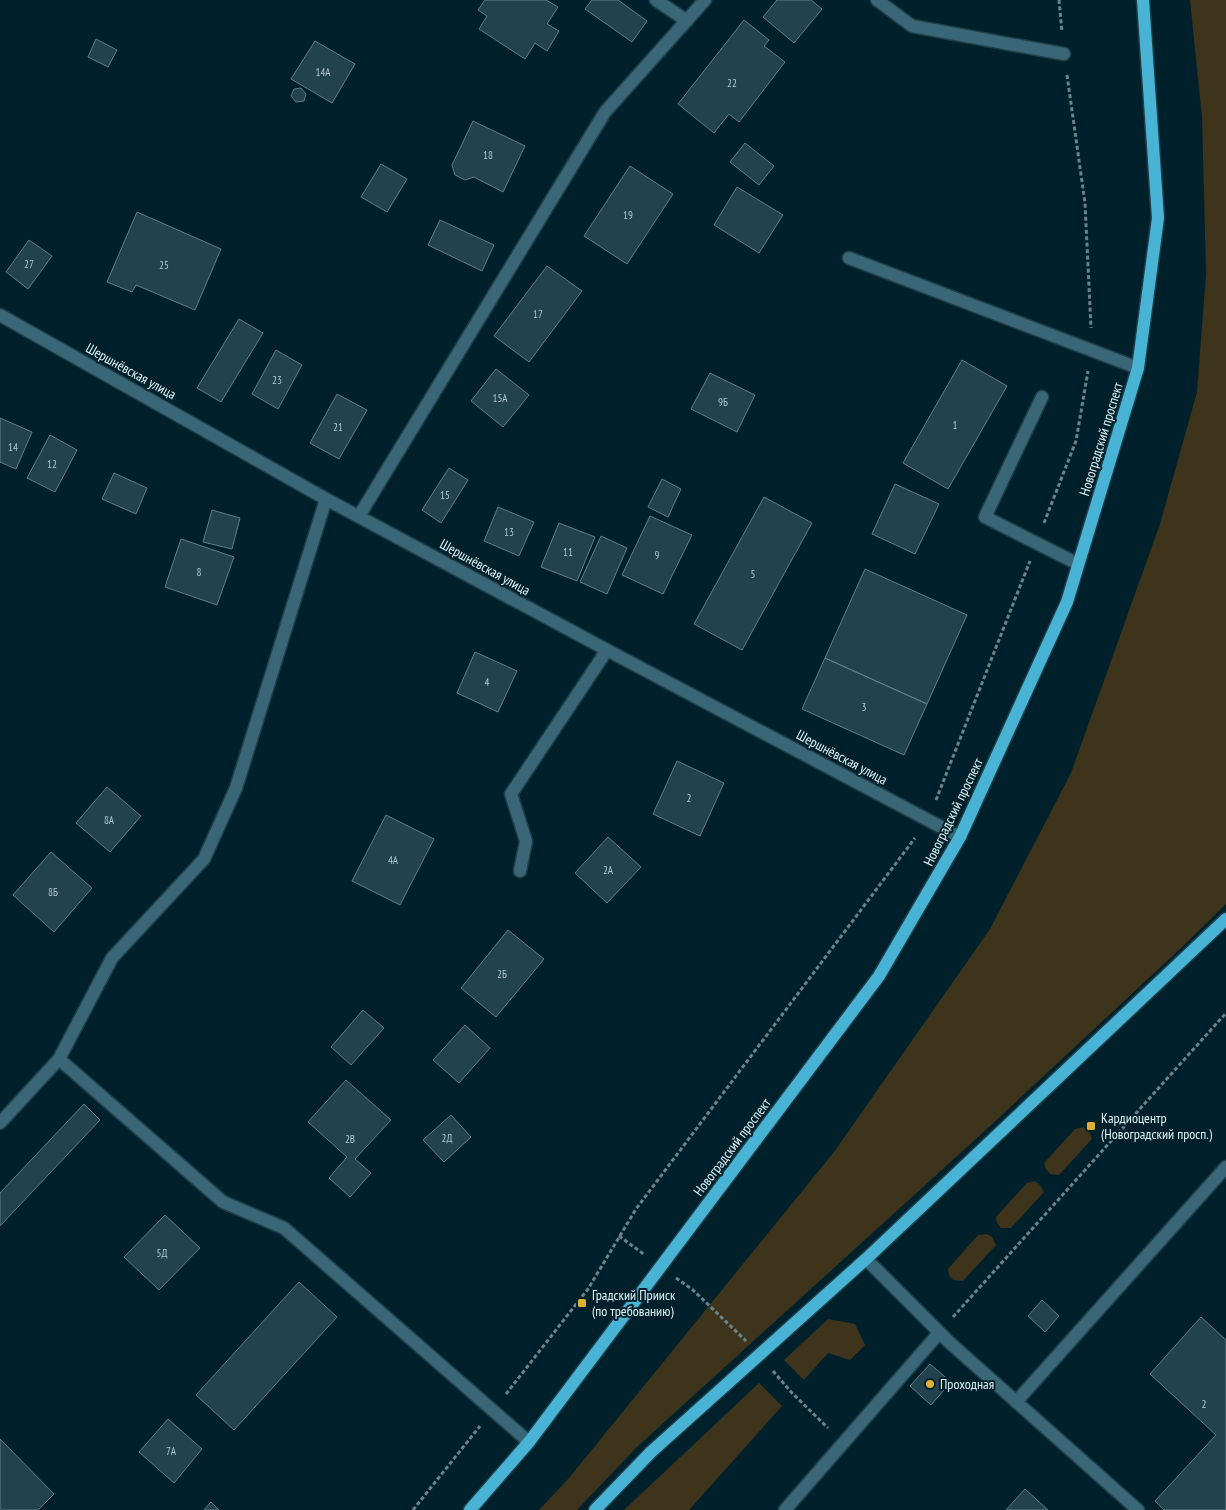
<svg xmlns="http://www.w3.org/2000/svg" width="1226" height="1510" viewBox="0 0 1226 1510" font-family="'PT Sans Narrow',sans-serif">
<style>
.green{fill:#3e341b}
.building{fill:#22424d;stroke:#5e808d}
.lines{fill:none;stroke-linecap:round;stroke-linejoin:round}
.lane-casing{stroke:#203e48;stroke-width:15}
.street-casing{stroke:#203e48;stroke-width:15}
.primary-casing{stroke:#203e48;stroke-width:15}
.path{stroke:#6a848c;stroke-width:3;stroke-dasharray:4 2.5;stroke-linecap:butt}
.lane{stroke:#396777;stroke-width:12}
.street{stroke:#396777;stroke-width:12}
.primary{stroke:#49b3d5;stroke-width:12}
.poi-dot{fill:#deb133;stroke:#00212b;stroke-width:2}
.labels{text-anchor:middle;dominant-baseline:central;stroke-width:4;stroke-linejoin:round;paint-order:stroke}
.number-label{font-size:11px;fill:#b1c7cf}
.street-label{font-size:14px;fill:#e1f3fa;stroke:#00212b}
.poi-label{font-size:14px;fill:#e1f3fa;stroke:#00212b;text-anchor:start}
</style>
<rect width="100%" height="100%" fill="#00212b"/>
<path class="green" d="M1190,0H1226V904L1180,949L989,1127L637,1447L577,1510H539L569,1478L834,1152L990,929L1071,773L1160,524L1197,392L1206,274L1202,117Z
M1083,1127L1089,1131L1092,1139L1059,1175L1050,1174L1046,1169L1044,1163L1075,1129Z
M1035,1181L1040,1185L1044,1192L1011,1228H1001L997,1223L996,1217L1027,1183Z
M987,1234L992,1237L996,1245L963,1281L953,1280L949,1275L948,1269L978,1235Z
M828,1319L855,1324L865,1345L850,1360L828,1353L804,1380L784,1360Z
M759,1383L782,1406L689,1510H624Z"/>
<path class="building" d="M485,0H546L558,7L547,24L559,31L547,51L535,43L525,59L479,29L487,16L478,10Z
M592,0H618L647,21L632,42L585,9Z
M777,0H811L822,9L794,43L763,17Z
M744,20L769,40L764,46L785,62L739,122L729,114L714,133L678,104Z
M96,39L117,50L108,67L88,57Z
M315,41L355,64L332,103L291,79Z
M301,88L306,94L304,101L296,102L291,96L294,89Z
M473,121L525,146L503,192L474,177L465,180L455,175L452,165Z
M745,143L774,166L759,185L730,162Z
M381,164L407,179L387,212L361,197Z
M630,166L673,194L627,264L584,236Z
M737,187L783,215L759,253L714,225Z
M137,212L221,249L195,310L136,285L132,292L107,282Z
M440,220L494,245L482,271L428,245Z
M29,240L52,256L28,289L6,272Z
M547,266L582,291L529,362L494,336Z
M239,319L263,333L221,402L197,388Z
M276,350L302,365L278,409L252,394Z
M962,360L1007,386L948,489L903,463Z
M496,369L529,395L503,427L471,401Z
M710,373L755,395L737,432L691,409Z
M337,394L367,410L339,459L310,443Z
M0,418L32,432L16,469L0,462Z
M50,435L77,450L55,492L27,478Z
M449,468L468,480L441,523L422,510Z
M114,473L147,488L136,514L102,499Z
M662,479L681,489L668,517L648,507Z
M895,484L939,504L915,554L872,534Z
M764,497L812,523L742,650L694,624Z
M498,507L534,522L519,556L484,541Z
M212,510L240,518L232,549L203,542Z
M650,516L692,535L663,594L622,575Z
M559,523L595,537L577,581L541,567Z
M601,536L627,548L607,594L580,582Z
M181,539L234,557L217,605L165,587Z
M865,569L967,615L927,704L825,658Z
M475,652L517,671L498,712L457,693Z
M825,658L927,704L904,755L802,709Z
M677,761L724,783L700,836L653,814Z
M107,787L141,816L110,852L76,823Z
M386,815L434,839L400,905L352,881Z
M608,837L641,867L607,903L575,873Z
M51,852L92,888L54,932L13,895Z
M508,930L544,959L496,1017L461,988Z
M363,1010L384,1028L351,1065L331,1047Z
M465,1025L490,1048L459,1083L433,1060Z
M346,1080L391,1120L355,1159L371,1173L350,1197L329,1178L347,1157L308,1122Z
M84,1104L100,1120L0,1226V1193Z
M451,1115L471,1137L444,1162L423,1140Z
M165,1215L200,1248L159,1290L124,1257Z
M299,1282L337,1317L234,1430L196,1395Z
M1042,1300L1059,1316L1045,1332L1028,1316Z
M1201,1317L1226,1340V1510H1164L1155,1501L1216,1435L1150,1374Z
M930,1364L951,1382L931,1405L910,1386Z
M168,1419L202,1449L174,1483L139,1452Z
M0,1439L54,1494L38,1510H2L0,1508Z
M1025,1489L1048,1510H1006Z
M211,1502L219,1510H204Z"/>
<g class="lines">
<g class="lane-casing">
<path id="lane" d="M656,0L687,21
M849,258L1138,368
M1042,397L985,517L1078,564
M520,871L526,841L511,794L607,650
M0,1123L59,1059
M866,1259L949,1342L1138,1510
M1016,1402L1226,1167
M785,1510L939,1333"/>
</g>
<g class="street-casing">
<path id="street" d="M877,0L912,26L1064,54
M0,315L326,499L607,650L960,837
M326,499L236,788L204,859L112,958L59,1059L223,1202L284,1228L529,1442
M359,516L605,112L705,0"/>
</g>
<g class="primary-casing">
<path id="primary" d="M470,1510L529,1442L879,976L960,837L1067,602L1138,368L1158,218L1143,0
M595,1510L651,1452L866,1259L1226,919"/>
</g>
<path class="path" d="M1059,0L1062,32
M1067,75L1085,203L1091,328
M1044,523L1076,441L1088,371
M936,800L1030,561
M619,1236L645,1255
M676,1278L693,1290L746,1341
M953,1317L1226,1013
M773,1371L792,1393L828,1428
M506,1394L588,1289L636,1209L915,838
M413,1510L480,1426"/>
<use href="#lane" class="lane"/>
<use href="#street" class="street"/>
<use href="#primary" class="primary"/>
</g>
<g class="poi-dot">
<rect x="1086" y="1121" width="10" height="10" rx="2.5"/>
<rect x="577" y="1298" width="10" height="10" rx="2.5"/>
<circle cx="930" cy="1384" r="5"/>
</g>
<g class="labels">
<g class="number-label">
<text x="323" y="72">14А</text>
<text x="732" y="83">22</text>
<text x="488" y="155">18</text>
<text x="628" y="215">19</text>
<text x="29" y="264">27</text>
<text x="164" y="265">25</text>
<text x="538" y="314">17</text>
<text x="277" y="380">23</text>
<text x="500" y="398">15А</text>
<text x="723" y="402">9Б</text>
<text x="955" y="425">1</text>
<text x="338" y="427">21</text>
<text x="13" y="447">14</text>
<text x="52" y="464">12</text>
<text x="445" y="495">15</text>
<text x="509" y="532">13</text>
<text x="568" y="552">11</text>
<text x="657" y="555">9</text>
<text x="199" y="572">8</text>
<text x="753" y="574">5</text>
<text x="487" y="682">4</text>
<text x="864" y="707">3</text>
<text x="689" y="798">2</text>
<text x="109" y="820">8А</text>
<text x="393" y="860">4А</text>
<text x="608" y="870">2А</text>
<text x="53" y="892">8Б</text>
<text x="502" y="974">2Б</text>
<text x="447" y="1138">2Д</text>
<text x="350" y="1139">2В</text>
<text x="162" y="1253">5Д</text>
<text x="1204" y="1404">2</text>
<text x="171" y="1451">7А</text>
</g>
<g class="street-label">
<text transform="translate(131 371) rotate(29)">Шершнёвская улица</text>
<text transform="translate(1101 439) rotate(-73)">Новоградский проспект</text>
<text transform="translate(485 567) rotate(29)">Шершнёвская улица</text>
<text transform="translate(842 757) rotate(28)">Шершнёвская улица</text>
<text transform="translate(953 812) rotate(-64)">Новоградский проспект</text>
<text transform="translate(732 1147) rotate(-53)">Новоградский проспект</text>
</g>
<g class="poi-label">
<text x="1101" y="1118">Кардиоцентр<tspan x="1101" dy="16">(Новоградский просп.)</tspan></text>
<text x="592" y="1295">Градский Прииск<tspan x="592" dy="16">(по требованию)</tspan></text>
<text x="940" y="1384">Проходная</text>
</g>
</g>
</svg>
